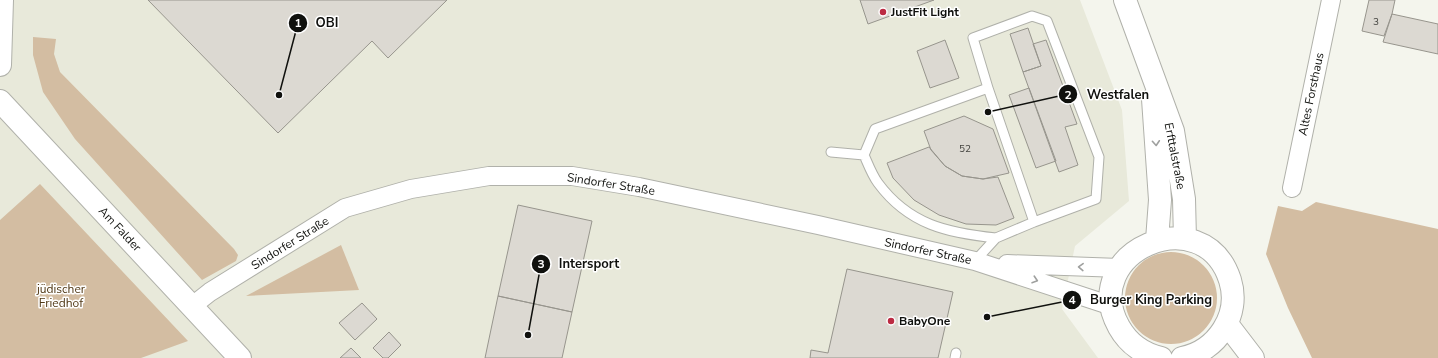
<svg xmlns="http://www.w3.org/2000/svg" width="1438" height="358" viewBox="0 0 1438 358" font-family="'Nunito Sans',sans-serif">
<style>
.built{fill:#e8e9da}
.green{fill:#d3bda2}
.building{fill:#dcd9d2;stroke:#97958d}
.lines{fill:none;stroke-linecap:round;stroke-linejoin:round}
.lane-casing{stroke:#b0b1aa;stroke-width:11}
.street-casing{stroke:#b0b1aa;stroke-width:20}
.secondary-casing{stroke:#b0b1aa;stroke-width:24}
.lane{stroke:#fff;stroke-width:9}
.street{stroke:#fff;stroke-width:18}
.secondary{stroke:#fff;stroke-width:22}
.oneway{stroke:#9fa09f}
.poi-dot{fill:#bc2b42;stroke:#fff;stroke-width:1.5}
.labels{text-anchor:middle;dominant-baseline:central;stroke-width:3;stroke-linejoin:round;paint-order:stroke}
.number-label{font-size:10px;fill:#43433f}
.poi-label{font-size:12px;font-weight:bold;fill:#10110e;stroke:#fff;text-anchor:start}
.street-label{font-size:12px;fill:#10110e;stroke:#fff}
.park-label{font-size:12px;fill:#503815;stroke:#fff}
.leader{fill:none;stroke:#10110e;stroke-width:1.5}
.callout-dot{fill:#10110e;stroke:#fff;stroke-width:1.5}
.mark-label{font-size:12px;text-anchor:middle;font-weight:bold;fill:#fff}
.callout-label{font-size:13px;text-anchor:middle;font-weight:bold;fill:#10110e;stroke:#fff;stroke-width:3;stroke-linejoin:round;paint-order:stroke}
</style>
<rect width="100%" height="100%" fill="#f4f5ed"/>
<path class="built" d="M8,0H1080L1122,110L1129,201L1075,246L1062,309L1098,358H0V8Z"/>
<path class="green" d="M33,37L56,39L54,54L60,72L234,249L238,255L236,261L202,280L75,139L43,92L33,55Z
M40,184L188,341L141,358H0V220Z
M1316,202L1438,229V358H1312L1288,308L1266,254L1278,206L1302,211Z
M341,245L359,290L246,296Z
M1125 298a46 46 0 1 1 92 0a46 46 0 1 1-92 0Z"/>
<path class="building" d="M148,0H447L388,58L372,41L278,133Z
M860,0H934L868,24Z
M1369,0H1395L1392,14L1384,36L1362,31Z
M1392,14L1438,24V54L1383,42Z
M1028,28L1041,66L1023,72L1010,34Z
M945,40L959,78L930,88L917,51Z
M1046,40L1077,124L1065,127L1078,165L1059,172L1023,72L1041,66L1033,44Z
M1029,88L1056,161L1036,168L1009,95Z
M964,116L993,129L1009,173L983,179L962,176L945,166L931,150L924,131Z
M929,147L945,166L962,176L983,179L998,177L1014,218L996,225L966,224L939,215L914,200L893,178L887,163Z
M518,205L592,221L572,312L498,296Z
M847,269L953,292L938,358H810L811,350L828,353Z
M498,296L572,312L562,358H485Z
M362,303L377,319L355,340L339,323Z
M389,332L401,345L388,358H383L373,348Z
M351,348L361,358H340Z"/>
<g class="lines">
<g class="lane-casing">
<path id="lane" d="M988,88L973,38L1032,16L1047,21L1099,157L1096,199L1034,222
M831,152L864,155C868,164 872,175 878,183C909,225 948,233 996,238L975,261
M864,155L875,129L988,88L1034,222L996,238
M955,358L956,353"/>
</g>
<g class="street-casing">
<path id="street" d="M1292,188L1331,0
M1007,264L1120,268
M191,307L210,292L345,208L411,189L489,176H572L639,187L818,225L975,261L1112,306"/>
</g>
<g class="secondary-casing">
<path id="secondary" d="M1125,0L1173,131L1184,199L1185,239
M0,65L2,0
M1153,99L1160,200L1157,240
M0,101L240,358
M1227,324L1253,358
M1161,358C1143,354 1128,343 1119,327C1077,252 1203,197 1230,280C1241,315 1217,351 1182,358"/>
</g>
<use href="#lane" class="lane"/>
<use href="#street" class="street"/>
<use href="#secondary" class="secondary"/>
</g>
<defs><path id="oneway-chevron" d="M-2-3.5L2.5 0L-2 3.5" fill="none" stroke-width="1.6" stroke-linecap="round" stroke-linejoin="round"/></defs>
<g class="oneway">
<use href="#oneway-chevron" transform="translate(1156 143) rotate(86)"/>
<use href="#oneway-chevron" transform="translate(1081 267) rotate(-178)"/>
<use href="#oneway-chevron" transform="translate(1035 280) rotate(18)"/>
</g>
<g class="poi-dot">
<circle cx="883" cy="12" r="4"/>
<circle cx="891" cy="321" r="4"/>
</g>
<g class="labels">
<g class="number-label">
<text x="1376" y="22">3</text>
<text x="965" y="149">52</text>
</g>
<g class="poi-label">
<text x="891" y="12">JustFit Light</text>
<text x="899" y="321">BabyOne</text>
</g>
<g class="street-label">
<text transform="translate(1311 94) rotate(-78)">Altes Forsthaus</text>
<text transform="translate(1175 156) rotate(79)">Erfttalstraße</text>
<text transform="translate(611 184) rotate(9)">Sindorfer Straße</text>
<text transform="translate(120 229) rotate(47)">Am Falder</text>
<text transform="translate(290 243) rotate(-32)">Sindorfer Straße</text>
<text transform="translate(928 251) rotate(12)">Sindorfer Straße</text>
</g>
<g class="park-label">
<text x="61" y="289">jüdischer<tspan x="61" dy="14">Friedhof</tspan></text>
</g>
</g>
<path class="leader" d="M279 95L298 23M988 112L1068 94M528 335L541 264M987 317L1072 300"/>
<g class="callout-dot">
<circle cx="279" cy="95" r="4"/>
<circle cx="988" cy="112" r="4"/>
<circle cx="528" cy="335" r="4"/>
<circle cx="987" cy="317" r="4"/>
<circle cx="298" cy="23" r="10"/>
<circle cx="1068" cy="94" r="10"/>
<circle cx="541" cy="264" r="10"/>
<circle cx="1072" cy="300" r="10"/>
</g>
<g class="mark-label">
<text x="298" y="27">1</text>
<text x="1068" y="99">2</text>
<text x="541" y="268">3</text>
<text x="1072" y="304">4</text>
</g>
<g class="callout-label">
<text x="327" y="27">OBI</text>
<text x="1118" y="99">Westfalen</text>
<text x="589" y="268">Intersport</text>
<text x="1151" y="304">Burger King Parking</text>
</g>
</svg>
